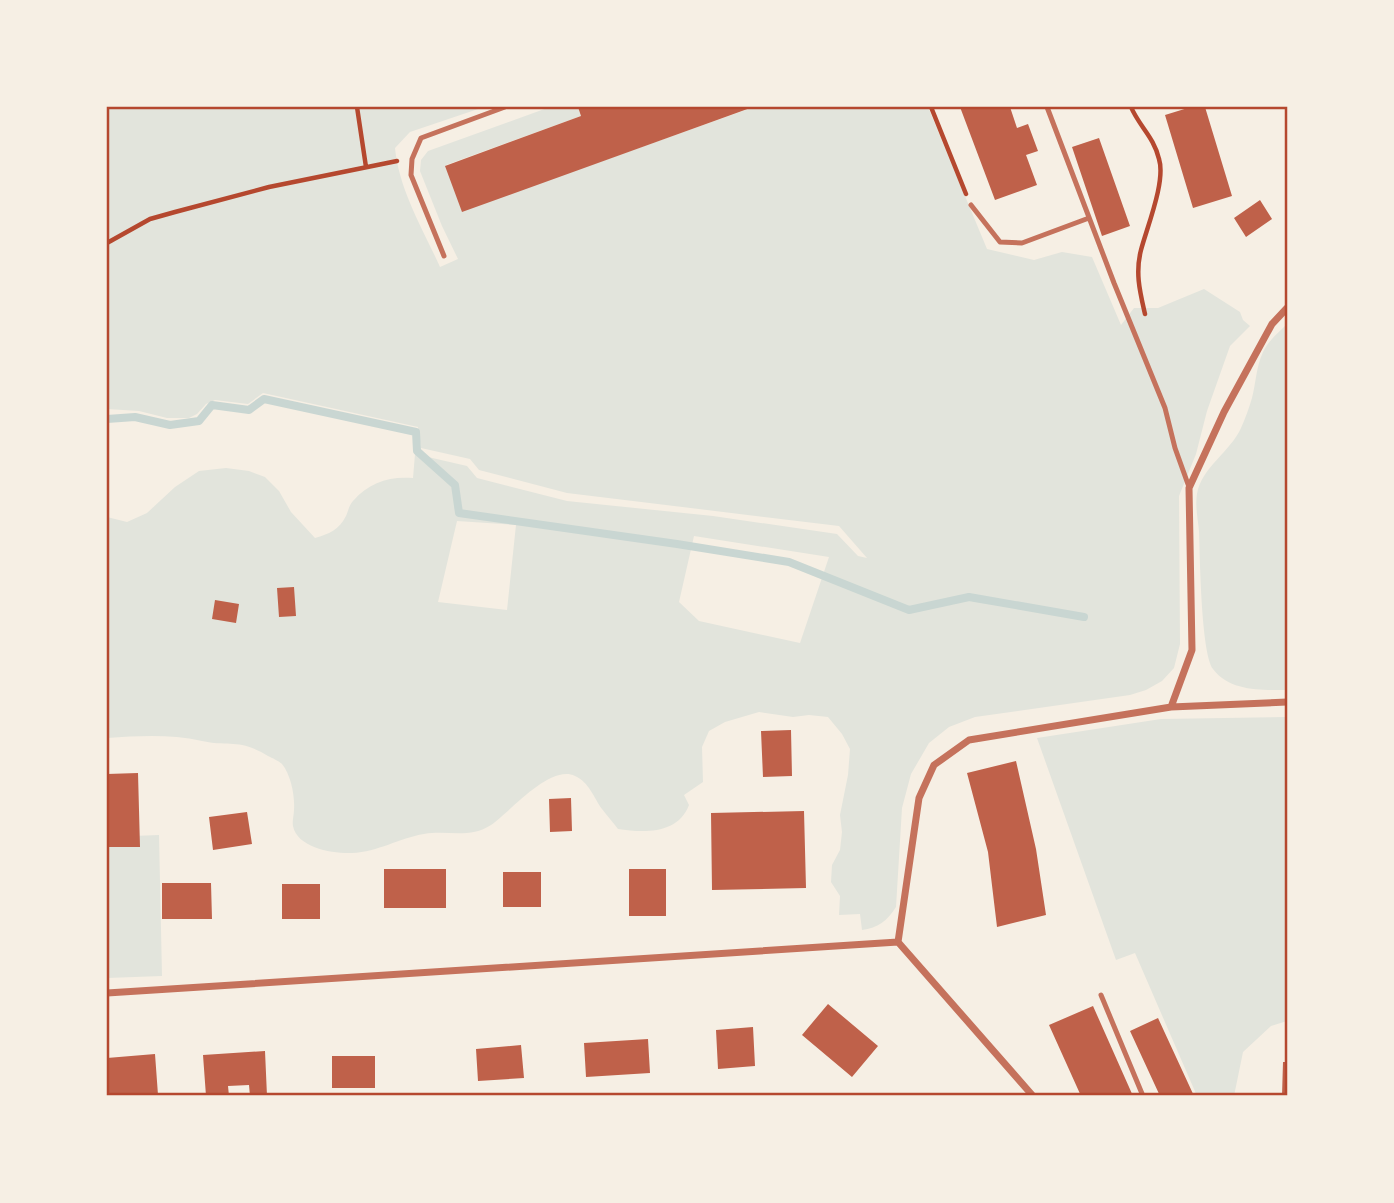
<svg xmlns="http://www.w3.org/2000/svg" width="1394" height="1203" viewBox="0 0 1394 1203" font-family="'Open Sans',sans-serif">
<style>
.green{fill:#e2e4dc;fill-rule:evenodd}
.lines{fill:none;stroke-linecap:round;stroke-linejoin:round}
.stream{stroke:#c9d6d2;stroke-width:8}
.building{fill:#bf614a}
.path{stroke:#b5482f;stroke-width:4.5}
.service{stroke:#c5725c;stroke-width:5}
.minor{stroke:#c5725c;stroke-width:7}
.neatline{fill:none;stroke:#b5482f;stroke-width:2.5}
</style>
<rect width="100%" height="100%" fill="#f6efe4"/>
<path class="green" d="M107,107H484L410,132L395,148C399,190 423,229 440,267L458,259L442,226L420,171L421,160L428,151L550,107H578L581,116L446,165L462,211L754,107H928L987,249L1034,260L1062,252L1092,257L1121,325L1134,308H1158L1204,289L1240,312L1243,320L1250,326L1230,346L1207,411L1196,454L1179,496L1180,644L1174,668L1162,681L1146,690L1130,695L975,717L949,727L929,743L911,774L902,808L896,907C887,921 878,928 862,930L860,914L839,915L840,896L831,882L832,865L840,850L842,832L840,815L848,775L850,749L842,734L828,717L809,715L793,717L759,712L725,722L709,731L702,747L703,782L684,795L689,805C678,834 645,833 618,829C613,822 607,816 602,809C594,798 589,782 575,776C550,764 510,812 491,825C470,839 448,830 424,834C399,838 378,852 352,853C334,854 297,848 293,826C292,821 294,815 294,810C295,796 291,775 282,764C279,761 272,758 268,756C239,738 230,747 202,741C170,734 139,736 107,738V517L127,522L147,513L175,487L199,471L226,468L249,471L265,477L279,491L291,512L315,538C329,534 339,530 346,516C348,512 349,505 353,501C369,482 390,476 413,478L415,454L467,466L477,478L567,501L713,516L837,534L858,556L867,558L839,526L567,493L479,470L470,459L421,448L418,427L263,393L248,404L215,400L206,404L197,414L189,418H167L139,411L107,409ZM457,521L516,525L507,610L438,602ZM694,536L829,557L800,643L699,621L679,602Z
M1287,324V690C1263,690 1230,692 1213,669C1201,652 1200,557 1199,531C1198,520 1195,506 1197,494C1201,468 1231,451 1241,428C1245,419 1249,408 1252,398C1256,383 1256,367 1263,352C1268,341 1279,332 1287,324Z
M1287,717V1021L1271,1026L1243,1052L1234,1096H1197L1135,953L1116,960L1037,738L1161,719Z
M159,835L162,976L107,978V837Z"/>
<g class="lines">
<path class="stream" d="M107,419L135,417L170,425L199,421L212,405L249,410L264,399L416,432L417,451L455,485L459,513L677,544L789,562L909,610L969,597L1084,617"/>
</g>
<path class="building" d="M578,107H753L462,212L445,166L581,116Z
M960,107H1010L1017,128L1028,124L1038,151L1026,155L1037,185L995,200Z
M1191,107H1205L1232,196L1193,208L1165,115Z
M1099,138L1130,226L1102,236L1072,147Z
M1260,200L1272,219L1246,237L1234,218Z
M294,587L296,616L279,617L277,588Z
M215,600L239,604L236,623L212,619Z
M791,730L792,776L763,777L761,731Z
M1016,761L1036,849L1046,915L997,927L988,852L967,773Z
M138,773L140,847H107V774Z
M571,798L572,831L550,832L549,799Z
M804,811L806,888L712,890L711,813Z
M247,812L252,844L213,850L209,817Z
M384,869H446V908H384Z
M629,869H666V916H629Z
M503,872H541V907H503Z
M162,883H211L212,919H162Z
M282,884H320V919H282Z
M828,1004L878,1046L852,1077L802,1035Z
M1093,1006L1133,1096H1081L1049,1025Z
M1158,1018L1194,1096H1160L1130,1031Z
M753,1027L755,1066L718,1069L716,1030Z
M648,1039L650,1073L586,1077L584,1043Z
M521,1045L524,1078L478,1081L476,1049Z
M265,1051L267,1096H250L249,1085L228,1086L229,1096H206L203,1055Z
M155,1054L158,1095L109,1096L107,1058Z
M332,1056H375V1088H332Z
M1283,1062H1287V1096H1282Z"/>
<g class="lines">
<path class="path" d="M357,107L366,167
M931,107L966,194
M1131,107C1139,126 1154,137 1159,159C1166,181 1147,227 1141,250C1135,273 1140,292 1145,314
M107,243L150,219L175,212L269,187L397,161"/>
<path class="service" d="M1047,107L1114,283L1165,408L1175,448L1189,487
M971,205L1000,242L1022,243L1089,218
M444,256L411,175L412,159L421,138L505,107
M1101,995L1143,1096"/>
<path class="minor" d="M1171,707L1192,650L1189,488L1224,412L1272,324L1287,308
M107,993L898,942
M1033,1096L898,942L919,798L934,765L969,740L1171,707L1287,702"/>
</g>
<rect width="1394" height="1203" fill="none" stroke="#f6efe4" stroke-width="217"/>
<rect x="108" y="108" width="1178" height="986" class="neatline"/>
</svg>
